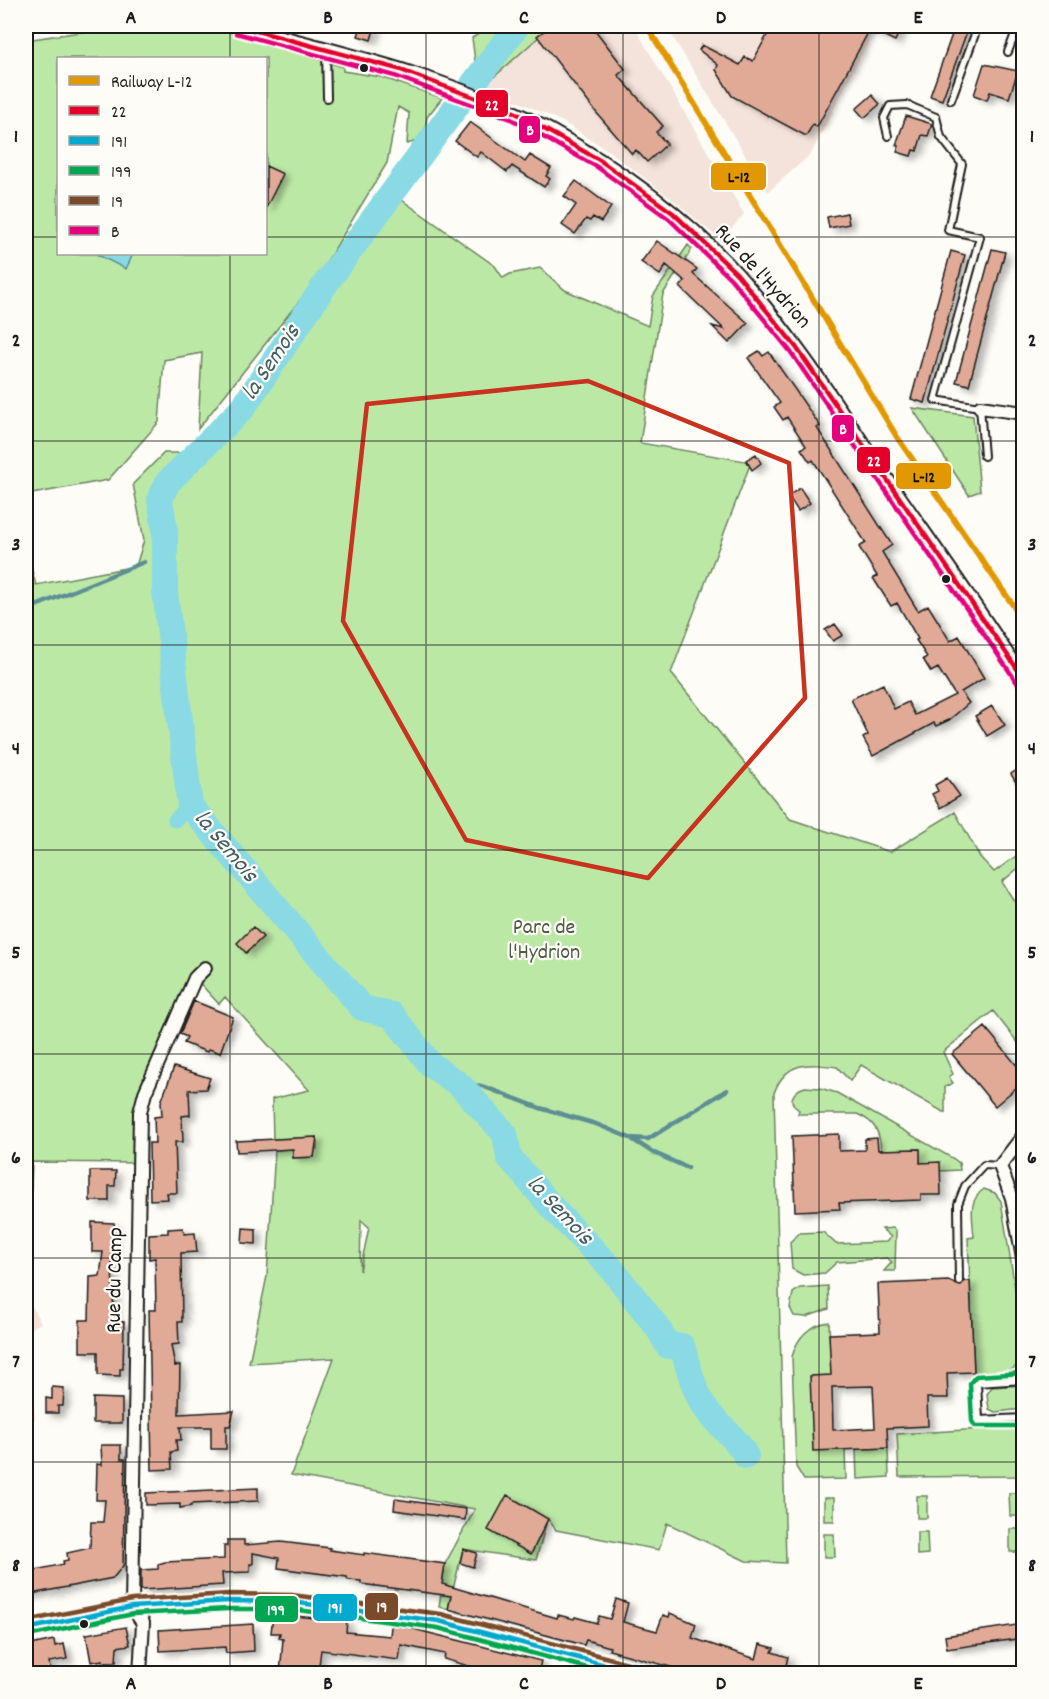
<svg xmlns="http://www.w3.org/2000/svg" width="1049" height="1699" viewBox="0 0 1049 1699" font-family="Dekko,sans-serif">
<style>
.built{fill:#f4e3da}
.green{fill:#bce8a5;stroke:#6c8260;stroke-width:1.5;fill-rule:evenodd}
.water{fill:#89dae4;stroke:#5d8e94;stroke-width:1.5}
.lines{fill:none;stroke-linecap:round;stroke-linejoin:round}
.stream{stroke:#5d8e94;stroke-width:4.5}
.canal{stroke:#89dae4;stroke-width:15}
.river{stroke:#89dae4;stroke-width:26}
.building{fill:#e0aa96;stroke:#1c1c1c;stroke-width:1.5;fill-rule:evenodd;filter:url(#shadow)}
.lane-casing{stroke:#1c1c1c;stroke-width:10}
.street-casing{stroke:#1c1c1c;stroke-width:16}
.secondary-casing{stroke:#1c1c1c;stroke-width:21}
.lane{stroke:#fdfcf7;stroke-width:6}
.street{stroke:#fdfcf7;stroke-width:12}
.secondary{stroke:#fdfcf7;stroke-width:16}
.bus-1-casing{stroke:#fdfcf7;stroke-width:9}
.bus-2-casing{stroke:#fdfcf7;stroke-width:9}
.bus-3-casing{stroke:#fdfcf7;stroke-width:9}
.bus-4-casing{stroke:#fdfcf7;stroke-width:9}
.bus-5-casing{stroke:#fdfcf7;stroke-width:9}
.bus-1{stroke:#e4002b;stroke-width:4.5}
.bus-2{stroke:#00a9ce;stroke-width:4.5}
.bus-3{stroke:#00a651;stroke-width:4.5}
.bus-4{stroke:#7a4b2a;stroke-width:4.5}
.bus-5{stroke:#e5007d;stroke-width:4.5}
.rail-1-casing{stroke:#fdfcf7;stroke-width:10}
.rail-1{stroke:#e19803;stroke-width:6}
.marked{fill:none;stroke:#c8321e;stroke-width:4.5;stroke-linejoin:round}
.grid{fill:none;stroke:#1c1c1c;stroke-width:1.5;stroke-opacity:0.55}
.bus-dot{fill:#1c1c1c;stroke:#fdfcf7;stroke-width:2}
.labels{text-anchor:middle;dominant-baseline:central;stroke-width:4.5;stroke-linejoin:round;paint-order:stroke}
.street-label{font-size:22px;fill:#1c1c1c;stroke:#fdfcf7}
.park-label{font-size:22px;fill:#4c5945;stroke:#fdfcf7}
.water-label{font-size:24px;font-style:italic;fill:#425e62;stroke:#fdfcf7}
.line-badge{stroke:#fdfcf7;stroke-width:2}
.badge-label{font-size:16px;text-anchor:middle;font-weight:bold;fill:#fff}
.pale-badge-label{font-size:16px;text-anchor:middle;font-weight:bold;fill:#111}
.neatline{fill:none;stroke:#1c1c1c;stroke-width:2}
.grid-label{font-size:20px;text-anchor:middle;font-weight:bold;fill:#1c1c1c}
</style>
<defs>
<filter id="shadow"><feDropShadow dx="6" dy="4" stdDeviation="3" flood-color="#0004"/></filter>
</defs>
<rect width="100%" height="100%" fill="#fdfcf7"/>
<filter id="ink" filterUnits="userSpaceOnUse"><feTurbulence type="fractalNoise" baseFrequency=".0167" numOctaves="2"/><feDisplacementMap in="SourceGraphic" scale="12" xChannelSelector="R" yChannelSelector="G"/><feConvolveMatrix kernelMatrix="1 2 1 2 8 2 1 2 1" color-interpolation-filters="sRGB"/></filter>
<g filter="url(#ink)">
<path class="built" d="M551,26H634L744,214L721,241L677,203L609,151L563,122L484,86Z
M666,26H876L811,154L768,192Z
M26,1296L41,1323L28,1330L35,1419L26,1421Z"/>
<path class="green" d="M121,26H192L219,29L343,67V71L381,77L442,98L427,117L424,139L407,144L409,113L398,107L387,163L315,281L198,429L202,353L164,360L159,422L108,480L26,495V40ZM58,58H266V254H58Z
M491,26H551L484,86L478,84L472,38Z
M385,188L495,266L503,278L510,274L540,268L565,290L648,326L653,296L688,245L692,249L663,294L640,443L751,462L671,673L790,819L890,852L955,812L980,857L994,872L1023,851V864L1002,882L1023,915V1049L993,1011L943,1052L953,1074L949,1077L953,1083L945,1087V1113L861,1065L850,1081L837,1067C807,1063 786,1061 774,1093L786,1563L746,1561L667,1523L659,1550L556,1530L548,1519L531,1554L547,1521L536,1560L463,1549L448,1609L439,1607L445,1564L475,1509L291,1475L334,1358L249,1363L267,1276L275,1150L293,1149V1158L314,1157V1149H317V1137L273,1139L272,1099L309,1090L225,997L219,1004L195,978L145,1093L139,1163L32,1162L30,1216L26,1215V549L36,585L136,566L144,540L133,484L164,453H189L224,421L322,283ZM361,1220L369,1227L360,1271Z
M912,408L973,416L980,491L969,495Z
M805,1087L820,1088L837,1093L954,1159L959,1163L960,1170L940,1171L920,1163L919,1149L881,1150C880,1131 874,1121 857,1114H798L799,1110C787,1102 792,1091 805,1087Z
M984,1189L995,1193L1001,1201L1023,1338C1024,1377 1006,1372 974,1372L968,1238L974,1237C973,1218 967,1201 984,1189Z
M893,1228L896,1231L895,1271H884L892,1262L887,1258L837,1262L825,1273L803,1275L792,1269L790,1242L799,1233L823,1232L836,1244L886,1242L891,1237L882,1229Z
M828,1286L829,1309L806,1317L794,1316L790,1308L793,1293L800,1288Z
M829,1322L831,1375L813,1450H845L846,1479L804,1480L796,1467L792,1357C797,1337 809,1325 829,1322Z
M1023,1385V1409L995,1412L989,1409L987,1394L992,1387Z
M1017,1427L1023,1429V1476L899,1477L897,1434Z
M888,1448L889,1477L857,1479L856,1449Z
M1009,1493H1020V1516H1010Z
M917,1496H927V1518H917Z
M824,1498H834V1521H824Z
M1010,1529H1020V1552H1010Z
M917,1532H927L928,1554L917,1555Z
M824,1534H834L835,1557H824Z"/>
<path class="water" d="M96,254H133L126,269Z"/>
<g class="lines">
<path class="stream" d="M155,557L165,553
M26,610L144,562
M460,1085L482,1086L540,1108L596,1124L630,1138L648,1139L727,1090
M632,1139L652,1152L688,1168"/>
<path class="canal" d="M175,820L190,806"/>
<path class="river" d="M473,84L517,26
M458,104L326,283L242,409L168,482L160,499L165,531V592L190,806L362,1008L392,1015L431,1065L460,1085L505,1134L509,1157L556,1212L611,1268L658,1328L668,1346H682C689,1368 694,1394 709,1413C722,1429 736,1437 746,1456"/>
</g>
<path class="building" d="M361,26H375L371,40L358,36Z
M551,26H592L625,69L618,75L663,126L656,132L667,144L647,162L636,150L632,154L595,111L537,36Z
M772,26H902L895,41L870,29L817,127L813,124L806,136L732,96L716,70L718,65L699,50L702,45L740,65L745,57L753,61Z
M955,26H969L942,100L930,96Z
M984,64L1018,71L1009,98L990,92L987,100L974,95Z
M872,95L880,104L864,118L856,109Z
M906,116L932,124L928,136L922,135L917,151L913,150L911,156L897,152L899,146L896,145Z
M470,122L525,162L530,155L551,168L546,176L550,179L544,187L512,166L507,172L481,152L477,157L455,141Z
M266,166L283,174L266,208Z
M576,181L611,207L601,222L593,217L590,221L586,219L575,234L562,225L576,205L564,196Z
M847,213L849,224L829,228L827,217Z
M657,241L697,269L693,274L748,323L729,343L712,326L724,329L680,287L685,281L666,265L660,275L641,262Z
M992,249L1005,252L969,385L956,382Z
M951,251L965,255L925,403L911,399Z
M759,351L763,356L769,352L820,426L817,428L892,545L882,552L918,611L928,605L950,641L959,636L984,678L961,692L969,703L949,720L936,726L934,723L873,756L863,738L868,735L851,699L883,684L894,709L908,702L915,715L955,695L938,668L931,672L923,659L927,657L916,640L918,639L897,603L891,606L873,578L877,576L859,547L866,543L813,460L810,462L801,449L806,446L787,417L783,420L774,407L780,403L748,358Z
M756,454L761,463L752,470L746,460Z
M800,488L810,503L798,511L788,496Z
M835,624L843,635L833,641L825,630Z
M992,706L1005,725L987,736L975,716Z
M1023,766V795L1011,774Z
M947,778L960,796L940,808L932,794L938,791L935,785Z
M253,927L263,937L246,953L237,943Z
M194,1001L233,1017L220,1053L209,1049L207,1052L184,1043L187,1037L180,1034Z
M985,1027L1023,1073V1082L995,1106L952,1054Z
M174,1067L210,1078L206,1089L189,1090L190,1115L182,1116L183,1142H175L177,1193H167L168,1199L150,1200L149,1143H155L154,1117L162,1116L161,1102Z
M839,1134V1151L865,1150V1139L877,1138L878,1150L920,1149V1163L940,1162L941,1195H921V1200L839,1203L840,1209L795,1211L792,1136Z
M317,1137L314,1157L293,1158V1149L237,1152L236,1141Z
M90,1171H116L115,1186H109V1201H90Z
M92,1222L114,1223L115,1233L111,1234L114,1321L124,1322L123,1369H120V1376L98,1375V1352H80V1320H89L90,1277L100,1276L103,1252H92Z
M183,1228L184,1234L195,1233L197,1252L181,1253L182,1322H178L179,1344L171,1345L175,1366L180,1365L179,1414L234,1411L230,1426H226V1449H211V1427H180L181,1440H176L177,1451L171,1452L172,1469L152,1470L149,1310H156L155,1258L149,1259V1234L168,1233V1229Z
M243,1228L256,1229V1244L242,1243Z
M949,1281L960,1286L964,1281H970L974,1372L947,1373L948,1398H927L928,1426L887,1428L888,1448L813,1451L810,1376L831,1375L829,1334L880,1332L878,1284ZM873,1386L875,1428L833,1430L832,1387Z
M52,1387L64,1388L63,1406H58V1413H46V1398L52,1399Z
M93,1398L122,1399V1423H93Z
M101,1445H121V1459H125L123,1566L113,1578L26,1595V1572L64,1564L63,1561L68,1560L67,1553L90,1548L91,1522H103L105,1500H96L97,1464L102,1465Z
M258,1488V1501L191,1504V1506L180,1508V1504L146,1505V1493Z
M507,1495L548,1519L531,1554L488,1530Z
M395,1499L466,1509L465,1520L394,1510Z
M227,1540H244V1545L281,1542L330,1548V1550L364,1555V1553L445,1564L442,1584L557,1618L558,1615L574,1619L575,1617L597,1623L599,1616L610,1619L616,1599L628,1603L623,1622L657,1631L663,1615L669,1617L670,1613L696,1624L692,1638L756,1659L760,1644L774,1648L772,1652L788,1657L784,1674H696L609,1650L610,1647L586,1640L584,1645L448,1609L451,1596L361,1584V1581L348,1580L347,1577L278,1568L279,1558L253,1553V1564H250V1572L222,1573L223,1585L141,1590V1570L158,1569V1564L165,1562L224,1559V1546H227Z
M463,1549L477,1553L473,1567L460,1563Z
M273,1614L347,1621L346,1632L390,1636L391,1626L409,1628L541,1661L538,1674H483L471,1670L472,1667L444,1659L445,1654L401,1645L399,1660L321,1650L318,1674H280L283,1639L279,1638L280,1633H271Z
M253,1624L254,1651L226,1653L225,1647L160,1651L159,1630Z
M1023,1624V1638L947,1649L945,1636Z
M126,1627L130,1645L117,1647L116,1662L103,1663V1660L91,1662L86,1634Z
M54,1640L55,1646L64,1644L67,1659L49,1662L51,1674H27L26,1646Z"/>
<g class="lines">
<g class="lane-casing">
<path id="lane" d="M326,49L327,98
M1008,52L1018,26
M951,100L978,26
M888,136L884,118L890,106L907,105L936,117L941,137L962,164L948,230L980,237L935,400L980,407L984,456
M959,1281L958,1204L965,1186L984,1165L1000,1166
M1024,1380L977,1383L979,1420L1024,1418"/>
</g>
<g class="street-casing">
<path id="street" d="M238,26C343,53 454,78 551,131C618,168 686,217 737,274C793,336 838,407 885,476C932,544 980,610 1024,680
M980,407L1024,413
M1024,1135L1000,1166L1012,1198L1024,1264
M140,1674L143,1623L132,1607L140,1112L145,1093L195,978L205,968"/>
</g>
<g class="secondary-casing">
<path id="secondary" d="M26,1629L132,1607L228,1601L291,1602L439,1621L641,1674"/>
</g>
<use href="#lane" class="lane"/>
<use href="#street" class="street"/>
<use href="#secondary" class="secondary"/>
<g class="bus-1-casing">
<path id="bus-1" d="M238,26L398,69L514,112L601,161L673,213L737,274L796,347L1024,679"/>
</g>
<g class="bus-2-casing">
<path id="bus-2" d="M26,1629L132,1607L228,1601L291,1602L439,1621L639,1674"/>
</g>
<g class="bus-3-casing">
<path id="bus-3" d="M1024,1373L976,1376L970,1383L972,1421L975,1426H1024
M28,1636L133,1614L228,1609H290L438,1628L610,1674"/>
</g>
<g class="bus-4-casing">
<path id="bus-4" d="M26,1621L132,1600L228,1594L292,1595L441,1614L643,1667"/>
</g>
<g class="bus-5-casing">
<path id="bus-5" d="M236,33L395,76L511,119L597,167L669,219L731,279L790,351L1018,684"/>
</g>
<use href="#bus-1" class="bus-1"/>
<use href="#bus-2" class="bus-2"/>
<use href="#bus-3" class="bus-3"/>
<use href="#bus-4" class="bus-4"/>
<use href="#bus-5" class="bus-5"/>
<g class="rail-1-casing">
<path id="rail-1" d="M647,26L897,437L1024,621"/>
</g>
<use href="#rail-1" class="rail-1"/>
</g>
</g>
<path class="marked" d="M588,381L789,463L805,698L648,878L466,840L343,621L367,404Z"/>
<path class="grid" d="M230,26V58M426,26V1674M623,26V1674M819,26V1674M26,237H58M266,237H1024M230,254V1674M26,441H1024M26,645H1024M26,850H1024M26,1054H1024M26,1258H1024M26,1462H1024"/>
<g class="bus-dot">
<circle cx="364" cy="68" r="5"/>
<circle cx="946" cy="579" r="5"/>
<circle cx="84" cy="1624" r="5"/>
</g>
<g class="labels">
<g class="street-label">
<text transform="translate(762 277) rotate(48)">Rue de l'Hydrion</text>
<text transform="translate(116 1280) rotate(-89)">Rue du Camp</text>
</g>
<g class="park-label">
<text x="544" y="928">Parc de<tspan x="544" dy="25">l'Hydrion</tspan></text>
</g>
<g class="water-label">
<text transform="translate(272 363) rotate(-56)">la Semois</text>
<text transform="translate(225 847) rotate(50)">la Semois</text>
<text transform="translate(559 1211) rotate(47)">la Semois</text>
</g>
</g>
<g class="line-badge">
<rect x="475" y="89" width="34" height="29" rx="6" fill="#e4002b"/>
<rect x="518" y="115" width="23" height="29" rx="6" fill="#e5007d"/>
<rect x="710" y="162" width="57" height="29" rx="6" fill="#e19803"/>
<rect x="831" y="414" width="24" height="29" rx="6" fill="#e5007d"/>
<rect x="856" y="446" width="35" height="28" rx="6" fill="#e4002b"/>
<rect x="895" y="462" width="57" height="28" rx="6" fill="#e19803"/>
<rect x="364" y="1592" width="35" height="29" rx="6" fill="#7a4b2a"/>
<rect x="312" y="1593" width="46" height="29" rx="6" fill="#00a9ce"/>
<rect x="254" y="1595" width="45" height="28" rx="6" fill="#00a651"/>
</g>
<g class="badge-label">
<text x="492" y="110">22</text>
<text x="530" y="135">B</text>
<text x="843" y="434">B</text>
<text x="874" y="466">22</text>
<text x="382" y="1612">19</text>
<text x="335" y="1613">191</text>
<text x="276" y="1615">199</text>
</g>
<g class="pale-badge-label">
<text x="739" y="182">L-12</text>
<text x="924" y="482">L-12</text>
</g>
<rect width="1049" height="1699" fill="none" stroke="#fdfcf7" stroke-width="66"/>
<rect x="57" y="57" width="210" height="198" fill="#fdfcf7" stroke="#a3a29f" stroke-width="1.5"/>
<rect x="69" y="76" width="30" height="9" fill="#e19803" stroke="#a3a29f" stroke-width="1.5"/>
<text x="111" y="87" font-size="18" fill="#1c1c1c">Railway L-12</text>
<rect x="69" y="106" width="30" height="9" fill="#e4002b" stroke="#a3a29f" stroke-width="1.5"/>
<text x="111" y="117" font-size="18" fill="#1c1c1c">22</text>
<rect x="69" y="136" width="30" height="9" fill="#00a9ce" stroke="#a3a29f" stroke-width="1.5"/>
<text x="111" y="147" font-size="18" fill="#1c1c1c">191</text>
<rect x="69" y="166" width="30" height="9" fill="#00a651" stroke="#a3a29f" stroke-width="1.5"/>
<text x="111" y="177" font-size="18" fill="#1c1c1c">199</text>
<rect x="69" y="196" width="30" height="9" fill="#7a4b2a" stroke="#a3a29f" stroke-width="1.5"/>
<text x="111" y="207" font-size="18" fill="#1c1c1c">19</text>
<rect x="69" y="226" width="30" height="9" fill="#e5007d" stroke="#a3a29f" stroke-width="1.5"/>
<text x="111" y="237" font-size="18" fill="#1c1c1c">B</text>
<rect x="33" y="33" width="983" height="1633" class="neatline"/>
<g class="grid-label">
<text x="131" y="23">A</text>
<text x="328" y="23">B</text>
<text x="524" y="23">C</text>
<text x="721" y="23">D</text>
<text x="918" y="23">E</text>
<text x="16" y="142">1</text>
<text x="1032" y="142">1</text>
<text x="16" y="346">2</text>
<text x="1032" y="346">2</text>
<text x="16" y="550">3</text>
<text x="1032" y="550">3</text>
<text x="16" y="754">4</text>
<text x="1032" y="754">4</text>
<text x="16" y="958">5</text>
<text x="1032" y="958">5</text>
<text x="16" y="1163">6</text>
<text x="1032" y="1163">6</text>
<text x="16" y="1367">7</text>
<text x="1032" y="1367">7</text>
<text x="16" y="1571">8</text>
<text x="1032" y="1571">8</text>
<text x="131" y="1689">A</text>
<text x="328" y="1689">B</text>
<text x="524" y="1689">C</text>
<text x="721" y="1689">D</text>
<text x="918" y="1689">E</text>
</g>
</svg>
